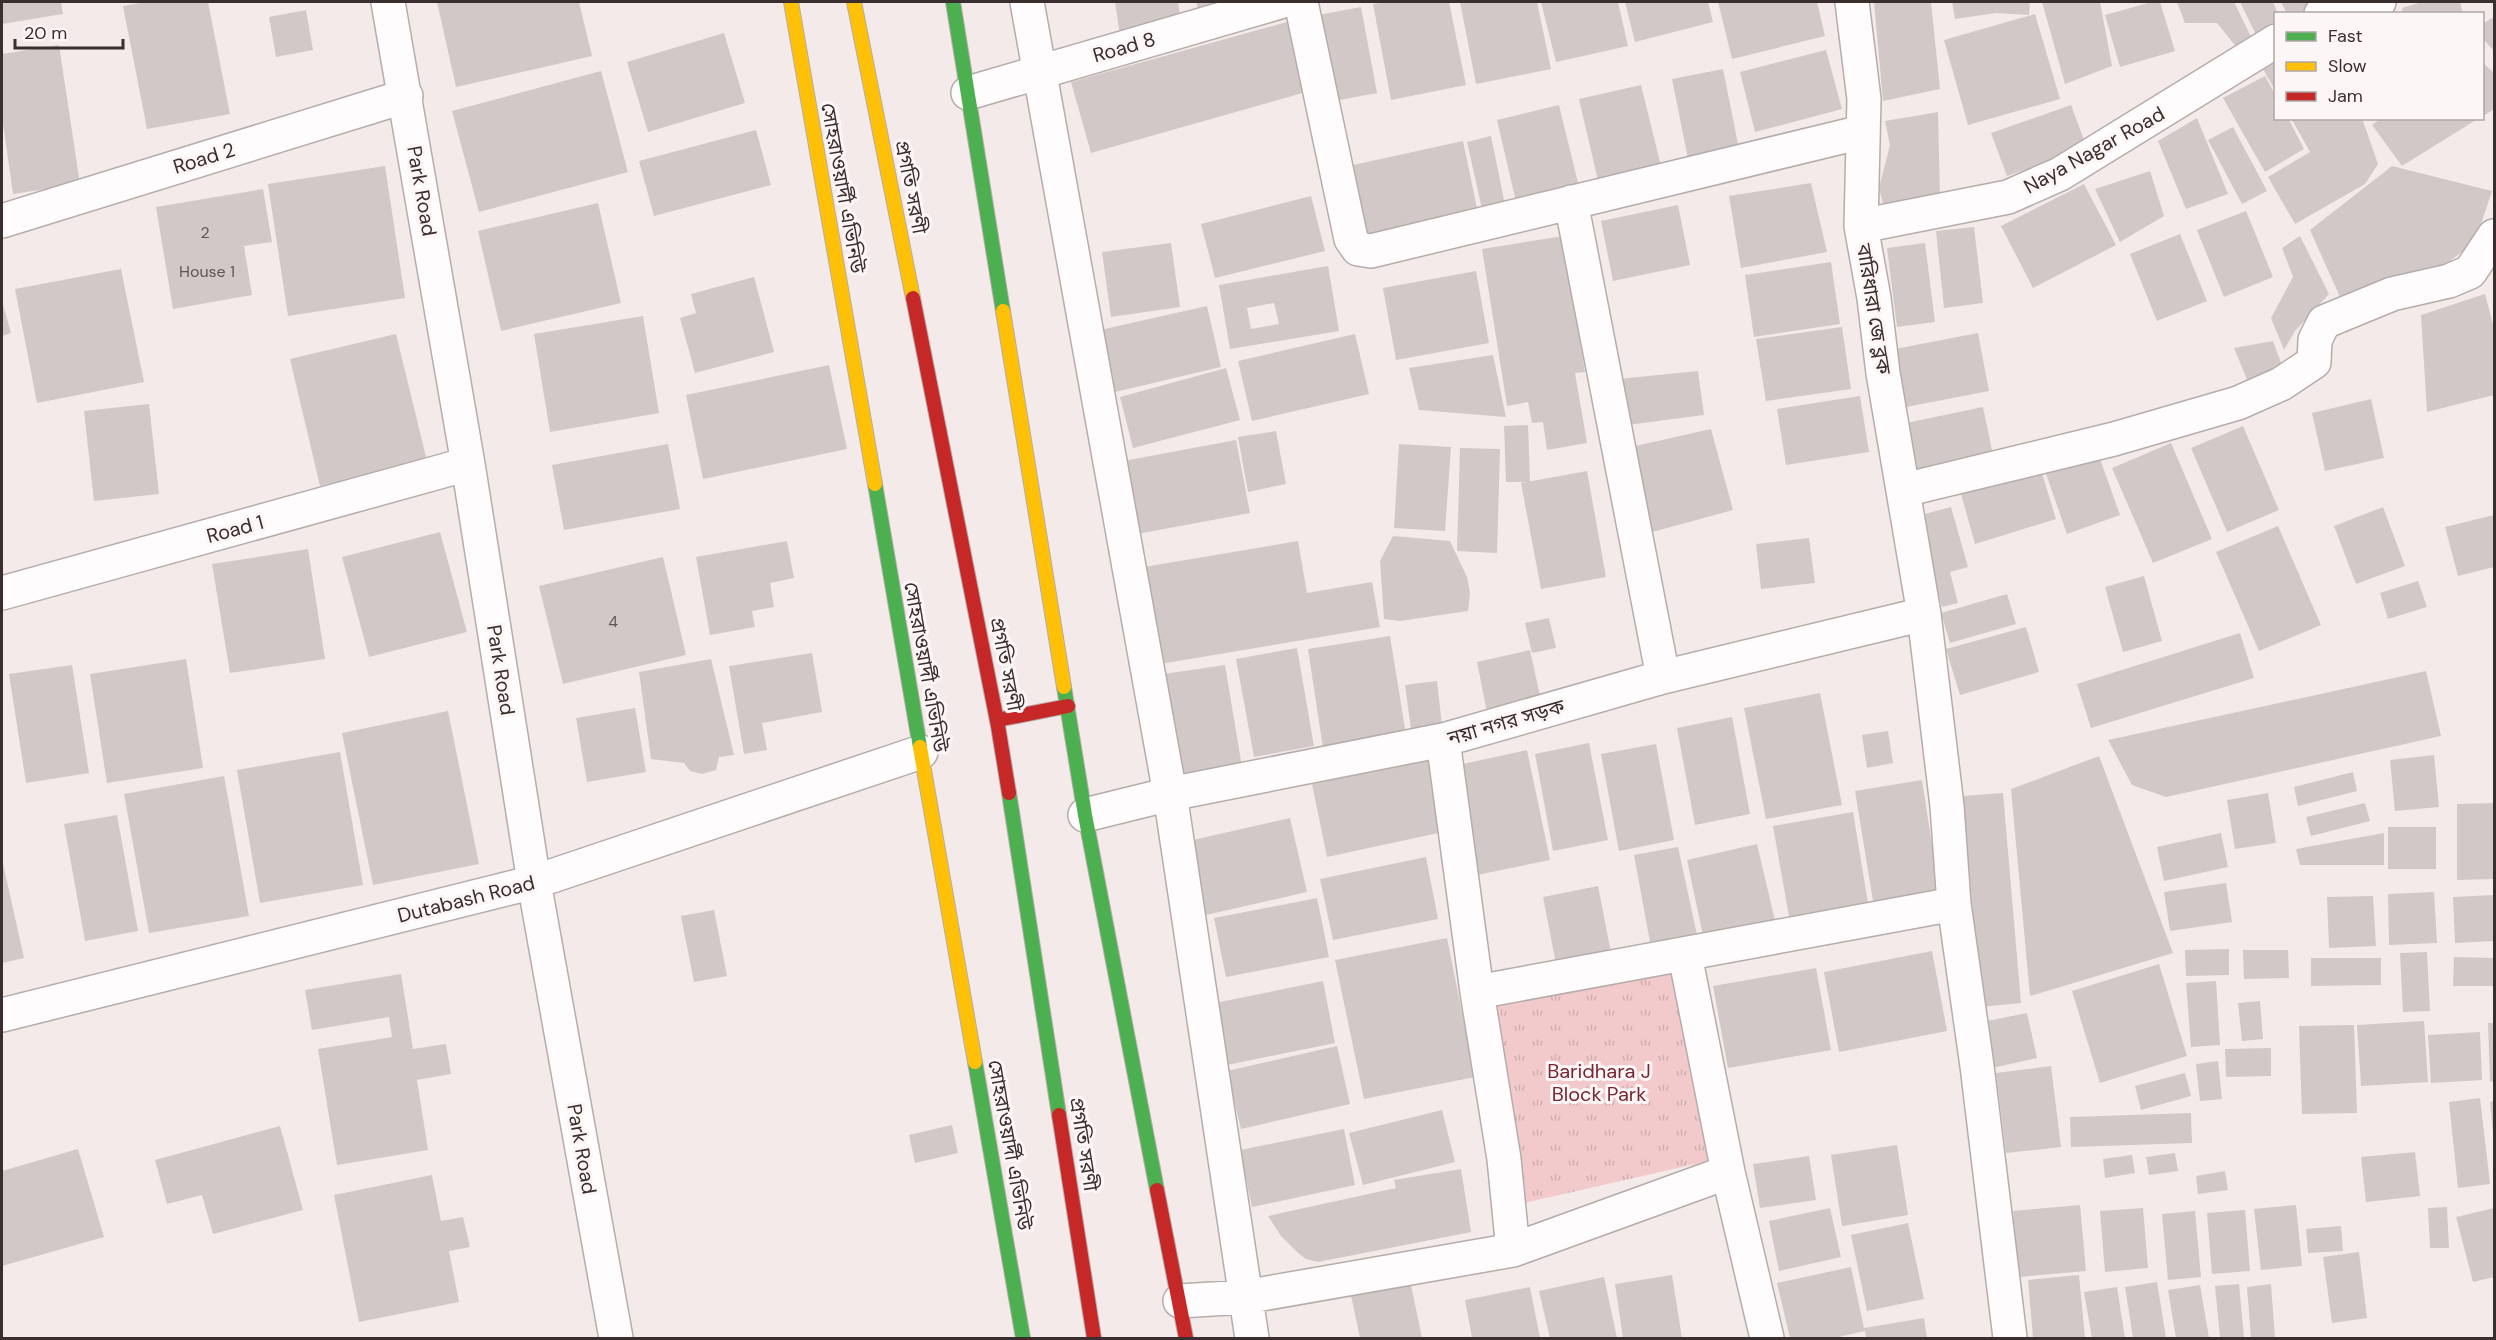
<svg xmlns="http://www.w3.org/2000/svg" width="2496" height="1340" viewBox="0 0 2496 1340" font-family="'DM Sans','Noto Sans Bengali',sans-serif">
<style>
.grass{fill:url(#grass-tufts)}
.building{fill:#d3c8c8;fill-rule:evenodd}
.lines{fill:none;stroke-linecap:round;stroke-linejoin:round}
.street-casing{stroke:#b7acac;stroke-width:36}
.fast-casing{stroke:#b7acac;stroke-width:16}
.slow-casing{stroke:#b7acac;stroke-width:16}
.jam-casing{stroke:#b7acac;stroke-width:16}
.street{stroke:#fefcfc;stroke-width:33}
.fast{stroke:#4caf50;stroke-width:14}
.slow{stroke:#ffc107;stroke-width:14}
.jam{stroke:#c62828;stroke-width:14}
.labels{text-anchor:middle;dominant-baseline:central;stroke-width:6;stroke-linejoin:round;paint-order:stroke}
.number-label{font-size:16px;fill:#615454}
.street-label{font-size:20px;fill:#3b2e2e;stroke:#fdf6f6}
.park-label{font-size:20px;fill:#772631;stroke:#fdf6f6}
</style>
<defs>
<pattern id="grass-tufts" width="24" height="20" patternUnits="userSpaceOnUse" patternTransform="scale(1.5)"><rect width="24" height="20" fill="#f3cacb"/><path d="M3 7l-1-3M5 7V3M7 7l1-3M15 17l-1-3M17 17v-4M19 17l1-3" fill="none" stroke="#d1aeaf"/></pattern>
</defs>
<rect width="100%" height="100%" fill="#f5eaea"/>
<path class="grass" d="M1684,967L1713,1160L1520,1204L1482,1000Z"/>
<path class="building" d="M2,2H61L63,14L2,24Z
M146,2H208L230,114L147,129L123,6Z
M437,2H579L592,56L456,87Z
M1115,2H1178L1182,27L1120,35Z
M1196,2H1225L1198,8Z
M1386,2H1449L1466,85L1391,100L1373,4Z
M1460,2H1537L1551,69L1476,84Z
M1541,2H1618L1628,46L1556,62Z
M1625,2H1708L1713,22L1635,42Z
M1718,2H1817L1825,36L1732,59Z
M1874,2H1931L1940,89L1883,101Z
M1952,2H2030L2029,15L1996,13L1955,19Z
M2042,2H2100L2112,66L2065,84Z
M2152,2H2160L2175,51L2120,67L2105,15Z
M2177,2H2234L2256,47L2242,54L2217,23H2185Z
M2240,2H2273L2278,14H2276V28L2257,37Z
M2281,2H2334L2313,14H2287Z
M2422,2H2460L2463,14H2403L2402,8Z
M1361,7L1377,93L1329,102L1313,16Z
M306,10L313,50L276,57L269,17Z
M2035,14L2060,99L1968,125L1944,40Z
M2494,17V51L2482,38V24Z
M1294,20L1313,90L1091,153L1071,82Z
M724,33L745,103L648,132L627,62Z
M59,45L80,184L13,194L2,116V54Z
M1826,50L1842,109L1755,132L1740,72Z
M2276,62V92L2263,69Z
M2482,62L2494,73V109L2482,117Z
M1723,69L1740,154L1689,164L1672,79Z
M601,71L628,172L479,212L452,111Z
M2265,76L2276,96V118H2288L2304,149L2265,172L2223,98Z
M1641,85L1662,170L1599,185L1579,99Z
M1559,105L1580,191L1517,206L1497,120Z
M2071,105L2087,148L2007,176L1991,133Z
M1938,112L1940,198L1884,208L1879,188L1890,145L1885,121Z
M2197,118L2228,194L2186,209L2158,141Z
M2291,118H2362L2378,164L2365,184L2295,224L2268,177L2310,152Z
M2381,118H2479L2402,166L2372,125Z
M2233,127L2267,191L2242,204L2208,140Z
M756,130L771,185L654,216L639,161Z
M1491,136L1505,205L1482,209L1467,142Z
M1463,141L1478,213L1360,239L1344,167Z
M385,166L405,298L288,316L268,184Z
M2392,166L2492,191L2475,242L2442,267L2414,277L2340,297L2310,230Z
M2150,171L2164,216L2120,242L2095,189Z
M1811,183L1827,252L1741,268L1729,196Z
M2084,184L2116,245L2033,288L2001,226Z
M263,189L272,242L244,246L252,295L173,309L156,207Z
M1311,196L1325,251L1215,278L1201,224Z
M598,203L621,303L501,331L478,231Z
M1678,205L1690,265L1613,281L1601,221Z
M2246,211L2273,277L2224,297L2197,230Z
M1974,227L1983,303L1944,308L1936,231Z
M2180,234L2207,301L2157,321L2130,254Z
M1563,236L1585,372L1575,373L1587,443L1547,450L1543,422L1532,423L1528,402L1507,406L1482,249Z
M2300,236L2329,294L2295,331L2284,350L2271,318L2293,277L2282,248Z
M1171,243L1180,307L1111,317L1102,252Z
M1925,243L1935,322L1897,327L1887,248Z
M1831,262L1840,324L1754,337L1745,275Z
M1328,266L1339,331L1230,349L1219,285ZM1274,303L1279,324L1251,329L1247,308Z
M121,269L144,382L37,403L15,289Z
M1476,271L1489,343L1396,360L1383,288Z
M754,277L774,352L695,373L680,318L696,313L691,294Z
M2485,294L2494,328V395L2427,412L2421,315Z
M2,301L11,333L2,336Z
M1207,306L1221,367L1115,392L1100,330Z
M643,316L659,413L550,432L534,334Z
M1842,327L1851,389L1766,401L1756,339Z
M1978,333L1989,391L1906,407L1895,349Z
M396,334L427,461L320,486L290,359Z
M1355,334L1369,394L1252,421L1238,361Z
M2273,341L2284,371L2250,387L2234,348Z
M1493,355L1506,417L1419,410L1409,368Z
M829,365L847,449L703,479L686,395Z
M1226,368L1240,420L1133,448L1120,397Z
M1698,371L1704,415L1627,425L1619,379Z
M1860,396L1869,452L1786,465L1777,409Z
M2371,399L2384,458L2325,471L2312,413Z
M149,404L159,494L94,501L84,411Z
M1983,407L1993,455L1915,470L1906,423Z
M1528,425L1530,482H1506L1504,426Z
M2243,426L2279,510L2227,532L2191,448Z
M1711,429L1733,510L1645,534L1631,447Z
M1276,431L1286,484L1248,492L1238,437Z
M1236,440L1250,513L1132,535L1118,462Z
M2171,443L2212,539L2153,563L2112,468Z
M668,444L680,509L564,530L552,465Z
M1399,444L1451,447L1445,531L1394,528Z
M1460,448L1500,449L1497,553L1457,551Z
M2098,453L2120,515L2067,534L2045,471Z
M2041,470L2056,519L1975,544L1961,494Z
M1587,471L1606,577L1541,589L1521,483Z
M1951,507L1968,567L1950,572L1958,603L1942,607L1917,516Z
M2383,507L2405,566L2356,584L2334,526Z
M2494,515V567L2458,576L2445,527Z
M2278,526L2321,625L2259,651L2216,552Z
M440,532L467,632L369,657L342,557Z
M1393,536L1450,541L1467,577L1470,593L1468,611L1400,621L1384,619L1380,561Z
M1809,538L1815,583L1761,589L1756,544Z
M787,541L794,578L770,583L774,607L752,611L755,627L710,635L696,557Z
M1298,541L1307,593L1372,582L1380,627L1160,664L1144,567Z
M308,549L325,659L230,673L212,564Z
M663,557L686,655L563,684L539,586Z
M2144,576L2162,641L2123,652L2105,587Z
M2418,581L2427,607L2388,619L2380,593Z
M2007,594L2016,624L1950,643L1941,613Z
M1549,618L1556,648L1532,653L1525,623Z
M2026,627L2039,672L1960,695L1946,649Z
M2240,633L2254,678L2091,728L2077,684Z
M1390,636L1406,735L1323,748L1308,649Z
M1297,648L1314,746L1254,757L1236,659Z
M1530,650L1542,705L1488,717L1477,662Z
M812,653L822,712L762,723L767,750L744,754L729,666Z
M186,659L203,768L107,783L90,674Z
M711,659L734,755L719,757L716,770L702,774L690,771L684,763L651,759L639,672Z
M72,665L89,773L26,783L9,674Z
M1225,665L1243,773L1182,783L1164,674Z
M2426,671L2441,736L2166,797L2132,785L2108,740Z
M1437,681L1442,725L1411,729L1405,685Z
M1820,693L1842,805L1766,819L1744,708Z
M635,708L646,772L587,782L576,718Z
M448,711L479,864L373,885L342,733Z
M1732,717L1750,814L1695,825L1677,728Z
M1888,731L1893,763L1867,768L1862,735Z
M1589,743L1608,840L1553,851L1535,754Z
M1656,744L1674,840L1619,851L1601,754Z
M1527,750L1550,860L1477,875L1454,766Z
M340,752L363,885L260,903L237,770Z
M2434,755L2439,807L2395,811L2390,760Z
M2099,756L2173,953L2030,996L2011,789Z
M1428,759L1443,832L1327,857L1312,784Z
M2353,772L2357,791L2298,806L2294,787Z
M224,776L249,916L149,933L124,794Z
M1922,780L1940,897L1874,907L1855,791Z
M2003,793L2021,1003L1981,1007L1963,796Z
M2268,793L2276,843L2235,849L2227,800Z
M2365,803L2370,821L2311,836L2306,817Z
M2494,803V879L2457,880V804Z
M1853,812L1870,915L1791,928L1773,826Z
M117,815L138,931L85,941L64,824Z
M1290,818L1307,892L1197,917L1180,843Z
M2388,827H2436V869H2388Z
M2221,833L2228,867L2164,881L2157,847Z
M2384,833V865H2300L2296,849Z
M1757,844L1777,929L1705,945L1687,860Z
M1678,847L1699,944L1652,953L1634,855Z
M1426,857L1438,919L1333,940L1320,879Z
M2,859L24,958L2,963Z
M2226,883L2232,922L2170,931L2164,892Z
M1598,886L1613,963L1558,974L1543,897Z
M2434,892L2437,943L2389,945L2388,894Z
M2494,895V941L2455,943L2453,897Z
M2373,896L2376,946L2329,948L2327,897Z
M1317,898L1329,957L1226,977L1214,918Z
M714,910L727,976L694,982L681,916Z
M1447,938L1475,1077L1364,1099L1335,960Z
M2229,949V975L2186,976L2185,950Z
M2243,950H2288L2289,978L2244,979Z
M1932,951L1947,1031L1839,1052L1824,972Z
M2427,952L2430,1011L2403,1012L2400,953Z
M2454,957L2494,958V986H2453Z
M2311,958H2381V985L2311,986Z
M2159,964L2187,1056L2100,1083L2072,991Z
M1816,968L1831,1050L1728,1068L1713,986Z
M401,974L413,1049L446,1044L451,1074L417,1080L428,1150L337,1165L318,1049L392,1037L389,1017L312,1030L305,990Z
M1323,981L1335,1043L1227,1065L1215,1003Z
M2216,981L2220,1045L2191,1047L2186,983Z
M2260,1001L2263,1039L2242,1041L2238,1003Z
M2027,1013L2037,1058L1992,1068L1982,1022Z
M2424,1021L2428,1082L2361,1086L2357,1025Z
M2488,1023H2494V1081L2490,1082Z
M2354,1025L2357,1113L2302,1114L2299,1026Z
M2480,1032L2482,1080L2431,1083L2428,1035Z
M1337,1046L1350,1104L1241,1129L1227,1071Z
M2271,1048V1076L2226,1077L2225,1049Z
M2218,1061L2222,1099L2200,1101L2196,1064Z
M2051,1066L2061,1147L2006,1153L1996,1073Z
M2185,1073L2191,1096L2141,1110L2135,1086Z
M2480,1098L2490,1184L2458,1188L2449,1102Z
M2494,1101V1133H2493L2490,1102Z
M1442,1110L1455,1162L1363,1185L1349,1133Z
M2191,1113L2192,1143L2071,1147L2070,1117Z
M952,1125L958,1153L915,1163L909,1135Z
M280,1126L303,1210L213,1234L202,1195L167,1204L155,1160Z
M1344,1129L1355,1185L1252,1207L1240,1150Z
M1897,1145L1908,1215L1842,1226L1831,1155Z
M78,1149L104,1237L2,1266V1171Z
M2415,1152L2420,1196L2366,1202L2361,1157Z
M2175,1153L2178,1171L2149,1175L2146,1157Z
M2132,1155L2135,1173L2105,1178L2103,1159Z
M1809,1156L1816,1200L1760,1208L1753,1164Z
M1461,1169L1471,1232L1318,1262L1306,1259L1298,1253L1281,1236L1268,1216L1396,1188L1394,1180Z
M2225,1171L2228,1190L2198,1194L2196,1176Z
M432,1175L441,1221L463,1217L470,1247L449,1251L459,1302L359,1322L334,1195Z
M2080,1205L2086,1271L2019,1277L2013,1211Z
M2296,1205L2302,1266L2261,1270L2254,1209Z
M2447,1207L2449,1248H2430L2428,1208Z
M1830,1208L1841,1257L1779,1271L1769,1221Z
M2143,1208L2148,1268L2105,1272L2100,1211Z
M2494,1208V1277L2473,1282L2456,1217Z
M2245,1210L2250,1271L2212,1274L2207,1213Z
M2195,1211L2201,1277L2168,1280L2162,1214Z
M1908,1223L1924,1299L1867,1311L1851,1235Z
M2341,1226L2343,1251L2308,1253L2306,1229Z
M2359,1252L2367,1318L2332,1323L2323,1257Z
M1851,1267L1864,1328L1924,1318L1927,1338H1866L1865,1331L1834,1338H1790L1777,1283Z
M1672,1275L1682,1338H1623L1615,1284Z
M2079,1275L2085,1338H2033L2028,1280Z
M1604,1277L1617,1338H1550L1539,1291Z
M1410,1280L1422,1338H1360L1350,1291Z
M2157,1282L2166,1338H2133L2125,1287Z
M2239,1284L2244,1338H2220L2215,1286Z
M2271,1284L2275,1338H2251L2247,1287Z
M2200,1285L2209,1338H2176L2168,1290Z
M1530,1287L1540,1338H1472L1465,1300Z
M2117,1287L2125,1338H2092L2084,1292Z"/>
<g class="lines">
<g class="street-casing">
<path id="street" d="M388,2L468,464L534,882L616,1338
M1027,2L1170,794L1252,1338
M1301,2L1351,239L1358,249L1371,251L1862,132
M1852,2L1864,99L1861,226L1874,298L1883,373L1924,614L1947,806L1954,904L1977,1066L2010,1338
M2321,14L2379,2
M968,93L1280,2
M1571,202L1663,677
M2,221L406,96
M1861,226L2008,197L2060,174L2276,41
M1904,490L2114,439L2238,403L2281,384L2314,362L2315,340L2324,322L2392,294L2449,281L2470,272L2494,236
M2,593L468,464
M1443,740L1477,992L1504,1159L1513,1250
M1085,815L1170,794L1443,740L1663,677L1924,614
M1685,955L1728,1172L1767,1338
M1477,992L1954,904
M2,1015L534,882L921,752
M1180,1301L1245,1297L1513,1250L1728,1172"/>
</g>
<g class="fast-casing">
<path id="fast" d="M953,2L1003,311
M875,484L920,747
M1064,687L1085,815L1157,1190
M1009,793L1059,1115
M975,1062L1023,1338"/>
</g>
<g class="slow-casing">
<path id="slow" d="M791,2L875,484
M854,2L913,298
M1003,311L1064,687
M920,747L975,1062"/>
</g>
<g class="jam-casing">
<path id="jam" d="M913,298L998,726L1009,793
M997,720L1068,706
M1059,1115L1094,1338
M1157,1190L1186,1338"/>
</g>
<use href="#street" class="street"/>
<use href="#fast" class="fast"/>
<use href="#slow" class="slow"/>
<use href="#jam" class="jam"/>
</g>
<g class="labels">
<g class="number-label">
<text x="205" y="232">2</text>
<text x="207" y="271">House 1</text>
<text x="613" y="621">4</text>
</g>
<g class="street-label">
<text transform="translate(1124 47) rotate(-16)">Road 8</text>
<text transform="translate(2094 150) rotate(-29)">Naya Nagar Road</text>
<text transform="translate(204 158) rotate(-17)">Road 2</text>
<text transform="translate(911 187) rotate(79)">প্রগতি সরণী</text>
<text transform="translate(843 188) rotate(80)">সোহরাওয়ার্দী এভিনিউ</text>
<text transform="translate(422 191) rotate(80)">Park Road</text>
<text transform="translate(1874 309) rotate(81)">বারিধারা জে ব্লক</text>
<text transform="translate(235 529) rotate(-15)">Road 1</text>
<text transform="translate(1006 664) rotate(79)">প্রগতি সরণী</text>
<text transform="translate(926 667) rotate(80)">সোহরাওয়ার্দী এভিনিউ</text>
<text transform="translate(501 670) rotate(81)">Park Road</text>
<text transform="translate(1506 722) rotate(-16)">নয়া নগর সড়ক</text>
<text transform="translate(466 899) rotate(-14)">Dutabash Road</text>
<text transform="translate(1084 1144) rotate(81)">প্রগতি সরণী</text>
<text transform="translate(1010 1145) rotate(80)">সোহরাওয়ার্দী এভিনিউ</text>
<text transform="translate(582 1149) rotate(80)">Park Road</text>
</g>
<g class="park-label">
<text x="1599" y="1071">Baridhara J<tspan x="1599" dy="23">Block Park</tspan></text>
</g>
</g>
<rect width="2496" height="1340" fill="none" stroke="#3b2e2e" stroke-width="6"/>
<rect x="2274" y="12" width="210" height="108" fill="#fdf6f6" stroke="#afa6a6" stroke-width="1.5"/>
<rect x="2286" y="32" width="30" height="9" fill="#4caf50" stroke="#afa6a6" stroke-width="1.5"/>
<text x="2328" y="42" font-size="18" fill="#3b2e2e">Fast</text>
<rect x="2286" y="62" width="30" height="9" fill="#ffc107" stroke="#afa6a6" stroke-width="1.5"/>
<text x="2328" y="72" font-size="18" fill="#3b2e2e">Slow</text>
<rect x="2286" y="92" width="30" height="9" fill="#c62828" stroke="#afa6a6" stroke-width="1.5"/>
<text x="2328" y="102" font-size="18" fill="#3b2e2e">Jam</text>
<path d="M15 39v9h108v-9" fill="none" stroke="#3b2e2e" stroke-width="3"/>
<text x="24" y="39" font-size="18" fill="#3b2e2e" stroke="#fdf6f6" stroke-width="4.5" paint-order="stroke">20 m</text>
</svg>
